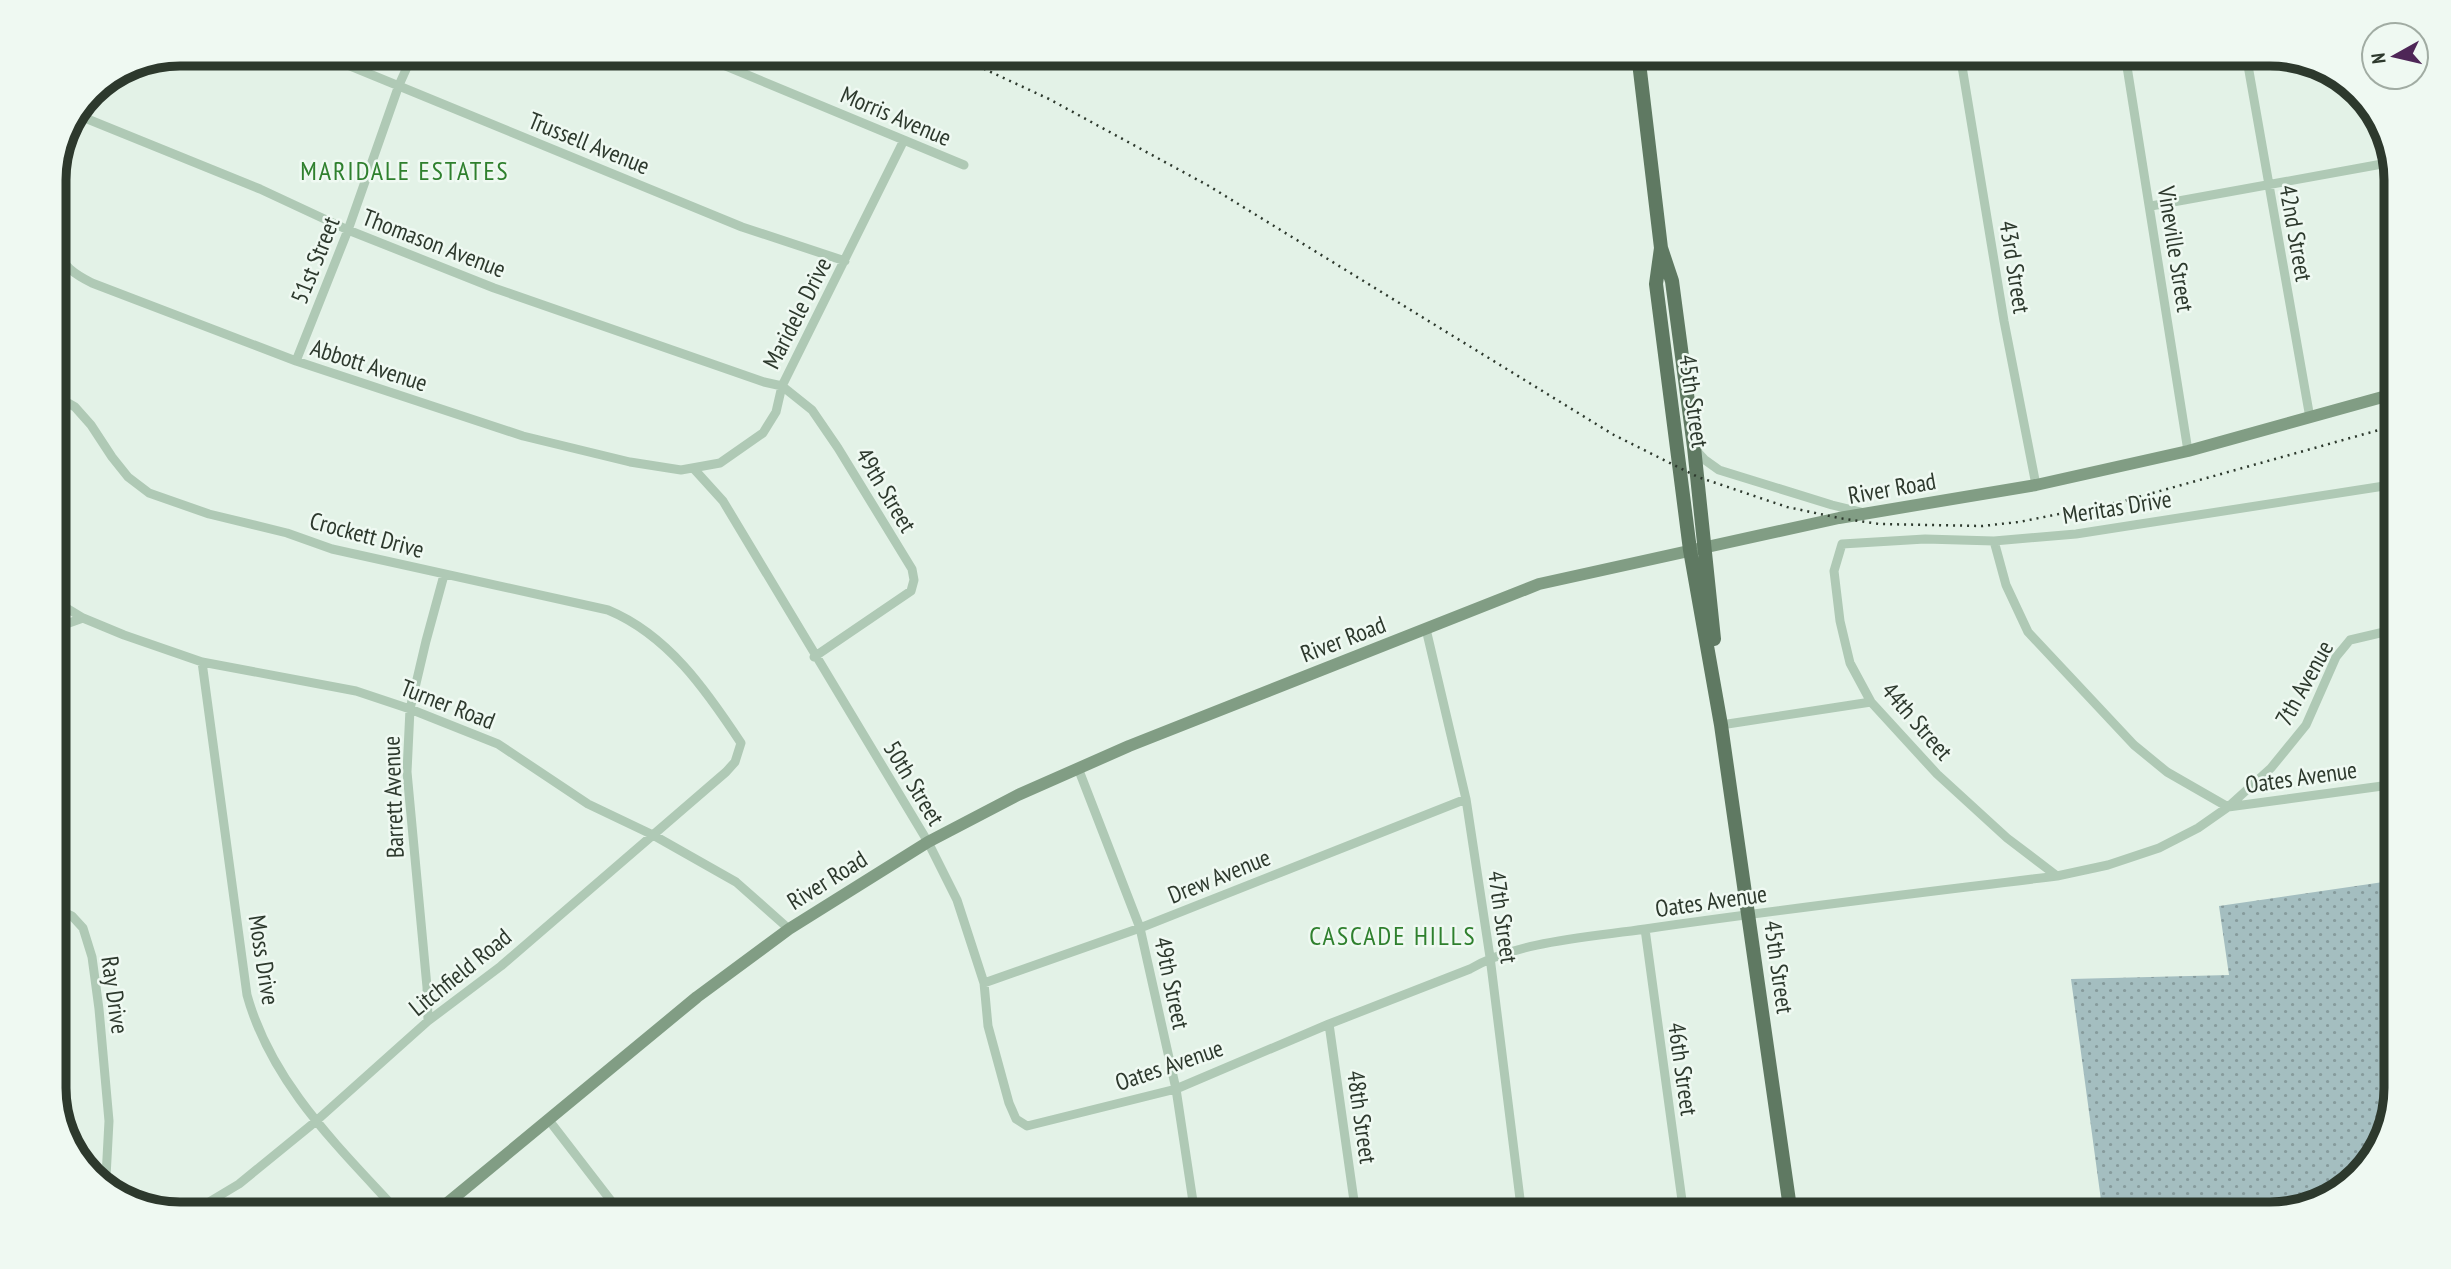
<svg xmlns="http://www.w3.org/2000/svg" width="2451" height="1269" viewBox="0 0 2451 1269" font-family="'PT Sans Narrow',sans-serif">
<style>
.grass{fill:url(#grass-dots)}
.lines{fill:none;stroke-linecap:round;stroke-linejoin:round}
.street{stroke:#afc9b5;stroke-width:9}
.secondary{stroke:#819d84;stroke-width:12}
.primary{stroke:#5f7962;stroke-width:14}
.rail{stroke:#2d392d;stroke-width:2.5;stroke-dasharray:2 5;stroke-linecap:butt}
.labels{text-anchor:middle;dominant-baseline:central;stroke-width:5;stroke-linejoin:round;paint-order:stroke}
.street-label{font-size:24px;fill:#2d392d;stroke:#eff9f2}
.neighbourhood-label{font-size:26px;letter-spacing:2px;fill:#2f802e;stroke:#eff9f2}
.rim{fill:none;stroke:#2d392d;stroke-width:9}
</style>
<defs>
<pattern id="grass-dots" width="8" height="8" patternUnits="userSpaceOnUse" patternTransform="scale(1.75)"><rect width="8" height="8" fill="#a4bec0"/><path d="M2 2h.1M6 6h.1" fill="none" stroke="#869b9c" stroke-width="1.8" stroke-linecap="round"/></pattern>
</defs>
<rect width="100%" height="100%" fill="#e3f2e7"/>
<path class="grass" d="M2397,880V1089L2384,1145L2334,1198L2271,1215H2103L2071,979L2229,975L2219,906Z"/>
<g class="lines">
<path class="street" d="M321,54L742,227L845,261
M697,54L964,165
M1960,54L2004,321L2036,485
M2125,54L2188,451
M2246,54L2310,418
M80,116L260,189L348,230L494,288L764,382L782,386L812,410L838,448L912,569L914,580L911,591L814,657
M2151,206L2393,162
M55,248C63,266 74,274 92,283L296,361L523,436L630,462L681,470L720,463L763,433L776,412L782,386L904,140
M55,328L61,399L75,407L91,425L112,457L128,477L149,493L209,514L287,533L332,549L608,610C668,635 706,690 741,743L735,762L726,772L501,966L428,1021L315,1122L239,1184L204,1205L188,1212H167
M296,361L348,230L399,85L413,54
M1694,448L1705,460L1719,470L1832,505L1861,512
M694,469L723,501L928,842L957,900L984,983L988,1026L1009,1103L1016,1119L1027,1126L1176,1089L1329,1024L1470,969C1517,941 1592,937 1645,929C1782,909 1920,893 2057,876L2108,865L2159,848L2198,828L2228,807L2397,784
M1994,541L2006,585L2028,632L2134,745L2167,772L2228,807L2271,768L2306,725L2336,657L2350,640L2397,629
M55,601L83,618L124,635L202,662L356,691L410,709L498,744L588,804L653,835L736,882L789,929
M55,628L83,618
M1426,629L1466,799L1490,957L1522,1215
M202,662L247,995C272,1085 340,1148 401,1215
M1721,725L1871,702
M1078,768L1140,928L1176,1089L1195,1215
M2057,876L2007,838L1937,774L1871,702L1850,663L1840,621L1834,571L1842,544L1925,539L1994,541L2076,534L2397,484
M55,908L72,916L83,928L92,957L99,1009L109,1121L106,1177L108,1188
M1645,929L1684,1215
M984,983L1140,928L1466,799
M428,1021L427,987L407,772L410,709L426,641L444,575
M1329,1024L1356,1215
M548,1119L622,1215
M111,1190L166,1211"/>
<path class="secondary" d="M433,1215L697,997L789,929L928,842L1018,795L1129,746L1539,584L1839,518L2036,485L2188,451L2397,393"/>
<path class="primary" d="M1638,54L1661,248L1672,281L1694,447L1714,639
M1661,248L1656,284L1690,550L1721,725L1791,1215"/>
<path class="rail" d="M952,54L1049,99L1209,186L1614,435L1698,477L1787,507L1839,518L1879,524L1982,526L2019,522L2124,501L2397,425"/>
</g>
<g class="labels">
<g class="street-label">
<text transform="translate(896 116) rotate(23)">Morris Avenue</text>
<text transform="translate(589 143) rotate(22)">Trussell Avenue</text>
<text transform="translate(2296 233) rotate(80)">42nd Street</text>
<text transform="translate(434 243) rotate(21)">Thomason Avenue</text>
<text transform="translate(2176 249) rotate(81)">Vineville Street</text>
<text transform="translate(315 260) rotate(-68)">51st Street</text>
<text transform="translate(2015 267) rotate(81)">43rd Street</text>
<text transform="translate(797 313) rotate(-63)">Maridele Drive</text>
<text transform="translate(369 365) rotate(18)">Abbott Avenue</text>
<text transform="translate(1694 401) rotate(82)">45th Street</text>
<text transform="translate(1892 488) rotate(-10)">River Road</text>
<text transform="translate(886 490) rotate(59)">49th Street</text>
<text transform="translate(2117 507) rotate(-9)">Meritas Drive</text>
<text transform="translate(367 535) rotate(15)">Crockett Drive</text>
<text transform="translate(1343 639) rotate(-21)">River Road</text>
<text transform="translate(2304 683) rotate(-61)">7th Avenue</text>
<text transform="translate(448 704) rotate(21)">Turner Road</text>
<text transform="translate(1917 721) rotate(49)">44th Street</text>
<text transform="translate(2301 777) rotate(-8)">Oates Avenue</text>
<text transform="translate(914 783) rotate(59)">50th Street</text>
<text transform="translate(393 797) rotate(-92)">Barrett Avenue</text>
<text transform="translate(1219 876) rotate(-22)">Drew Avenue</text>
<text transform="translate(827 880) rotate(-32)">River Road</text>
<text transform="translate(1711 901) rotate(-8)">Oates Avenue</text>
<text transform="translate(1503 917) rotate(82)">47th Street</text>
<text transform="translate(264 960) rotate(81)">Moss Drive</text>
<text transform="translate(1779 967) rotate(82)">45th Street</text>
<text transform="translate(460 972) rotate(-39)">Litchfield Road</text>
<text transform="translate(1172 983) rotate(78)">49th Street</text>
<text transform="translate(115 995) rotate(82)">Ray Drive</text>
<text transform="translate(1169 1065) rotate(-19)">Oates Avenue</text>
<text transform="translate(1683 1069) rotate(82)">46th Street</text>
<text transform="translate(1362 1117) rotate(82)">48th Street</text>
</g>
<g class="neighbourhood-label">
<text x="405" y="170">MARIDALE ESTATES</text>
<text x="1393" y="935">CASCADE HILLS</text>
</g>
</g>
<path d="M0 0H2451V1269H0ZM180 66H2270A114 114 0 0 1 2384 180V1088A114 114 0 0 1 2270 1202H180A114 114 0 0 1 66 1088V180A114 114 0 0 1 180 66Z" fill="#eff9f2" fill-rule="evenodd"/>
<path class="rim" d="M180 66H2270A114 114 0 0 1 2384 180V1088A114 114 0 0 1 2270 1202H180A114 114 0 0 1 66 1088V180A114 114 0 0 1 180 66Z"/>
<g transform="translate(2395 56) rotate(262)"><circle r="33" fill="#eff9f2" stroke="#a1aca3" stroke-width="2"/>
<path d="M0-5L12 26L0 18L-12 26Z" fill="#4e2657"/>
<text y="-10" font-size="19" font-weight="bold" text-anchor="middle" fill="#2d392d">N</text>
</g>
</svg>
